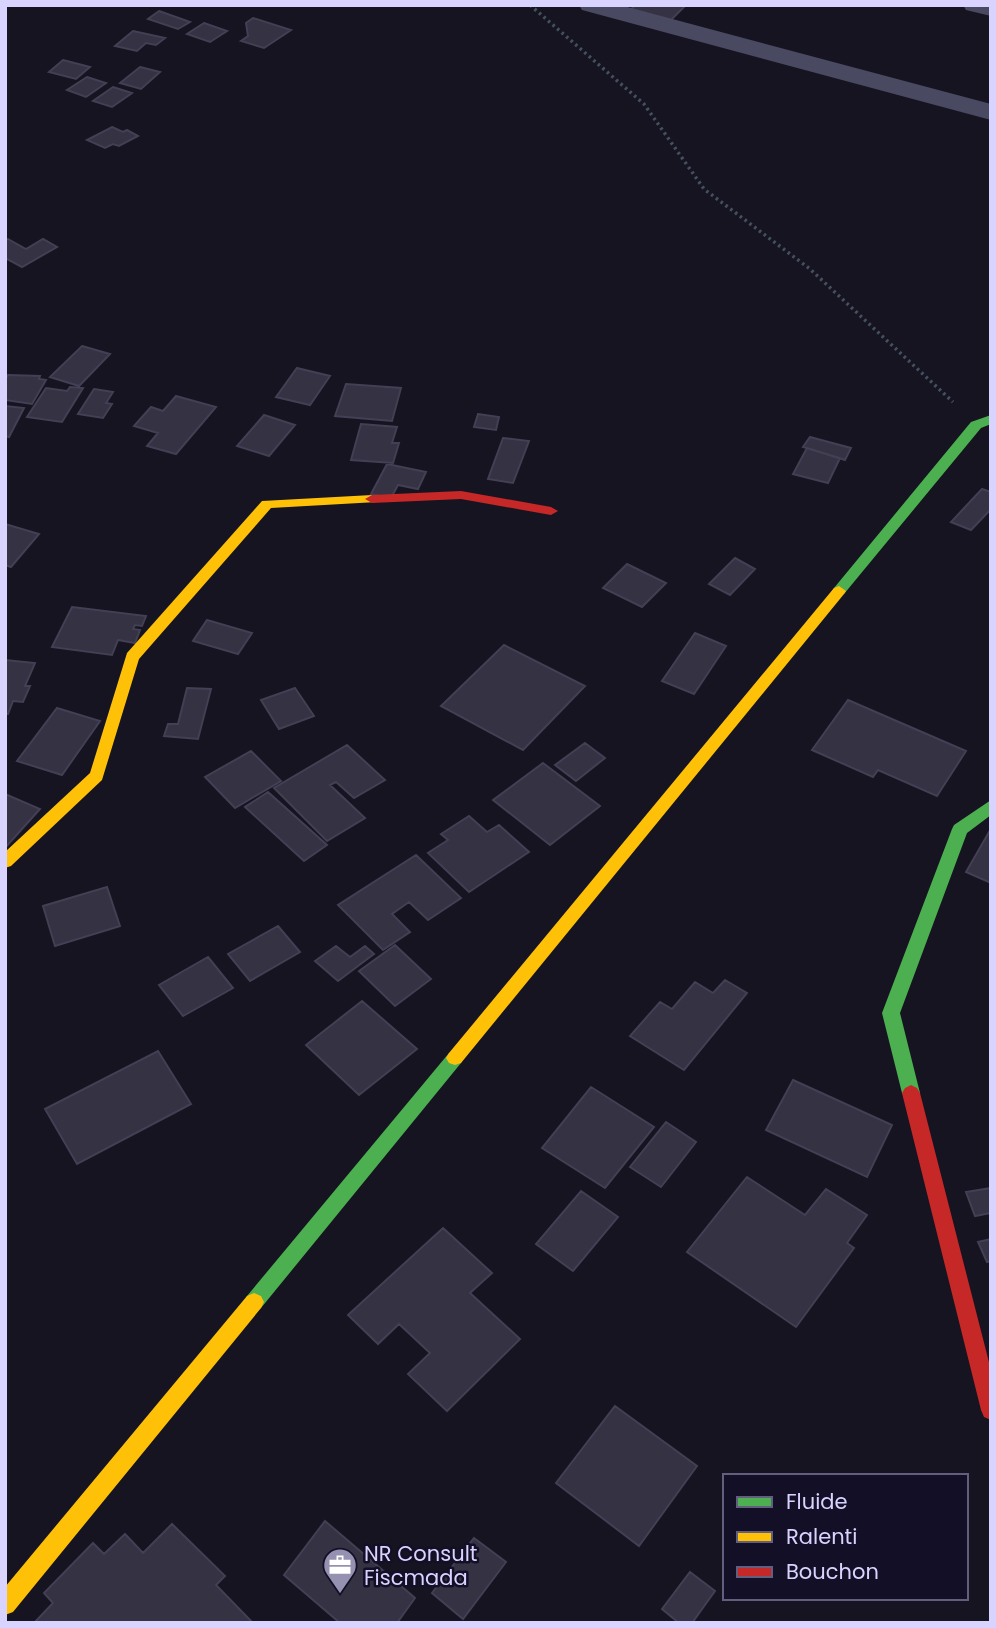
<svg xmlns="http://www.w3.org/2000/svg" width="996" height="1628" viewBox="0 0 996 1628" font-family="Poppins,sans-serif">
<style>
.building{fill:#343243;stroke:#433f54;stroke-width:2}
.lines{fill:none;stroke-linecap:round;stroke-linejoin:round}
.path{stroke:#44505f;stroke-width:3.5;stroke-dasharray:2.5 3.5;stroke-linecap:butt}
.street{fill:#4a4962;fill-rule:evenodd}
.fast{fill:#4caf50;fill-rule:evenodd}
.slow{fill:#ffc107;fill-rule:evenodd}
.jam{fill:#c62828;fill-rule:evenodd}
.labels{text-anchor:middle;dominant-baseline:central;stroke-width:5;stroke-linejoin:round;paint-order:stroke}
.near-poi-label{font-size:21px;fill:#d9d4ff;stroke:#130f26;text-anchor:start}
</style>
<rect width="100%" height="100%" fill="#161421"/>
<path class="building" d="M635,5H686L667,24L627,14Z
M159,11L190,22L178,29L148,19Z
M253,18L291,30L264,48L241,41L248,36L246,23Z
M204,23L227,31L210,42L187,34Z
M133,31L165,38L156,45L146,43L137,51L115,46Z
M63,60L90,67L76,79L49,72Z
M140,67L160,72L141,89L120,83Z
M87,77L106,83L86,97L67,90Z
M113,87L132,93L112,107L93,101Z
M112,127L123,132L127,130L138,136L119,146L113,144L105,148L87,140Z
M8,239L26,249L43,239L57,247L22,267L5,258V240Z
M82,346L110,354L79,386L50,377Z
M297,368L330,376L310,405L276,397Z
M8,375L40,376L39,379L46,380L32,404L5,400V380Z
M346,384L401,388L392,421L335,416Z
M70,387L83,388L62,422L27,417L46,388L67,391Z
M94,389L113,392L106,403L112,404L103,418L78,414Z
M176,396L216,407L176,454L147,446L158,433L134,426L151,407L163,411Z
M5,406L24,408L9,437L5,436Z
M478,414L499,417L496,430L474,427Z
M264,415L295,425L269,456L237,446Z
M361,424L397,427L392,443H399L393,463L351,460Z
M810,437L851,448L845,460L803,447Z
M503,438L529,441L513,483L488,479Z
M807,448L840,458L828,483L793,474Z
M387,464L426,472L418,489L398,485L391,498L371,494Z
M982,489L991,492V509L971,530L951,522Z
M5,524L39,534L11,567L5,565Z
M735,558L755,569L730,595L709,584Z
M627,564L666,583L642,607L603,588Z
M72,607L146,616L142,626L135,625L133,629L140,630L135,643L118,640L112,655L52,647Z
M207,620L252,633L238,654L193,641Z
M695,633L726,646L694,694L662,681Z
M504,645L585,686L523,750L441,706Z
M5,660L35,663L25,686H30L23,702L13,701L8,714H5Z
M187,688L211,689L198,739L164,736L168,724H178Z
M295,688L314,716L279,729L261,700Z
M848,700L966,751L937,796L878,770L873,777L812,750Z
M57,708L100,721L62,775L17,761Z
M585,743L605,758L576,781L555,765Z
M347,745L385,780L354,798L336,782L330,785L365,818L327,841L274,788Z
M251,751L281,781L235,808L205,777Z
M543,763L600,806L550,845L493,800Z
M268,792L327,845L304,861L245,807Z
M5,794L40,809L5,848Z
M469,816L487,832L499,825L529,852L469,892L428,853L448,840L441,834Z
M989,832L991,833V883L966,872Z
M416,855L461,898L428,920L409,902L392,914L410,932L383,950L338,905Z
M107,887L120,926L55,946L43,906Z
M278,926L300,952L250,981L228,954Z
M395,945L431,979L395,1006L359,971Z
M336,946L350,957L365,946L374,954L338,981L315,961Z
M208,957L233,988L183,1016L159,985Z
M725,980L747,993L684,1070L630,1036L660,1002L672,1009L695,982L713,993Z
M362,1001L417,1049L359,1095L306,1045Z
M158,1051L191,1104L77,1164L45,1109Z
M793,1080L892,1125L867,1177L766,1130Z
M591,1087L654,1127L605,1188L542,1148Z
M666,1122L696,1142L661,1187L630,1167Z
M747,1177L805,1215L826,1189L867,1215L847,1243L854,1248L796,1327L687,1252Z
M991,1188V1213L975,1216L966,1192Z
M581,1191L618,1217L573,1271L536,1244Z
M443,1228L492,1273L470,1293L520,1339L447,1411L408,1374L430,1353L399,1324L378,1344L348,1315Z
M991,1239V1261L987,1262L978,1242Z
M615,1406L697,1466L639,1546L556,1483Z
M325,1521L415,1598L397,1623H340L284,1575Z
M172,1524L225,1576L216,1585L253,1623H34L53,1603L44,1593L93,1543L104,1554L125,1534L143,1553Z
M474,1538L506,1562L463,1619L432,1593Z
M690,1572L715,1591L692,1623H679L662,1609Z"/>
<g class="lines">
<path class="path" d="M530,5L644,104L704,189L810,269L953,402"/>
<path class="street" d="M579,5H620L991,104V120L582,10Z
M963,5H991V16L966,10Z"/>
<path class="fast" d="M991,415V424L981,428L844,594H834L832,591L834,588L971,422Z
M991,800V815L967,833L900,1013L920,1093L917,1098L911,1101L905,1098L902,1093L882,1013L952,829L954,825Z
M455,1051L461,1053L464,1058L461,1063L261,1308L254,1311L247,1308L244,1302L247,1296L449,1053Z"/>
<path class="slow" d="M372,495L377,496L379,499L377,502L271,508L139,659L102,780L11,866L5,868V852L90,773L127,653L262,501Z
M839,586L846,591L844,594L461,1063L455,1065L449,1063L446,1058L449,1053L834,588Z
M254,1293L261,1296L264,1302L261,1308L13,1612L5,1615V1587L247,1296Z"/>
<path class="jam" d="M461,491L551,507L558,511L551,515L461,499L372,503L365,499L372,495Z
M911,1085L917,1088L920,1093L991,1370V1420L984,1417L981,1410L902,1093L905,1088Z"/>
</g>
<defs>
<g id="office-pin" transform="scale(1.75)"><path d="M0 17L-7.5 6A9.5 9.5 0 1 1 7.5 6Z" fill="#9591b1" stroke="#130f26"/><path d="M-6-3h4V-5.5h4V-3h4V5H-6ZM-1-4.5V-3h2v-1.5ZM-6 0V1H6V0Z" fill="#fff"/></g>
</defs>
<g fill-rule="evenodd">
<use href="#office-pin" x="340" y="1565"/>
</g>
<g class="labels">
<g class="near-poi-label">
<text x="364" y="1553">NR Consult<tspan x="364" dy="24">Fiscmada</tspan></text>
</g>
</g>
<rect width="996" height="1628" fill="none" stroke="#d9d4ff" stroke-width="14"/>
<rect x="723" y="1474" width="245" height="126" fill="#130f26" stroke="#625e7d" stroke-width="2"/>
<rect x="737" y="1497" width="35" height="10" fill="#4caf50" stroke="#625e7d" stroke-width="2"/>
<text x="786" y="1509" font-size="21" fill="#d9d4ff">Fluide</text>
<rect x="737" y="1532" width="35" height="10" fill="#ffc107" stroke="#625e7d" stroke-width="2"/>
<text x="786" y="1544" font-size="21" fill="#d9d4ff">Ralenti</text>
<rect x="737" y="1567" width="35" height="10" fill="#c62828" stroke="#625e7d" stroke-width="2"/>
<text x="786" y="1579" font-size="21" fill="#d9d4ff">Bouchon</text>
</svg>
